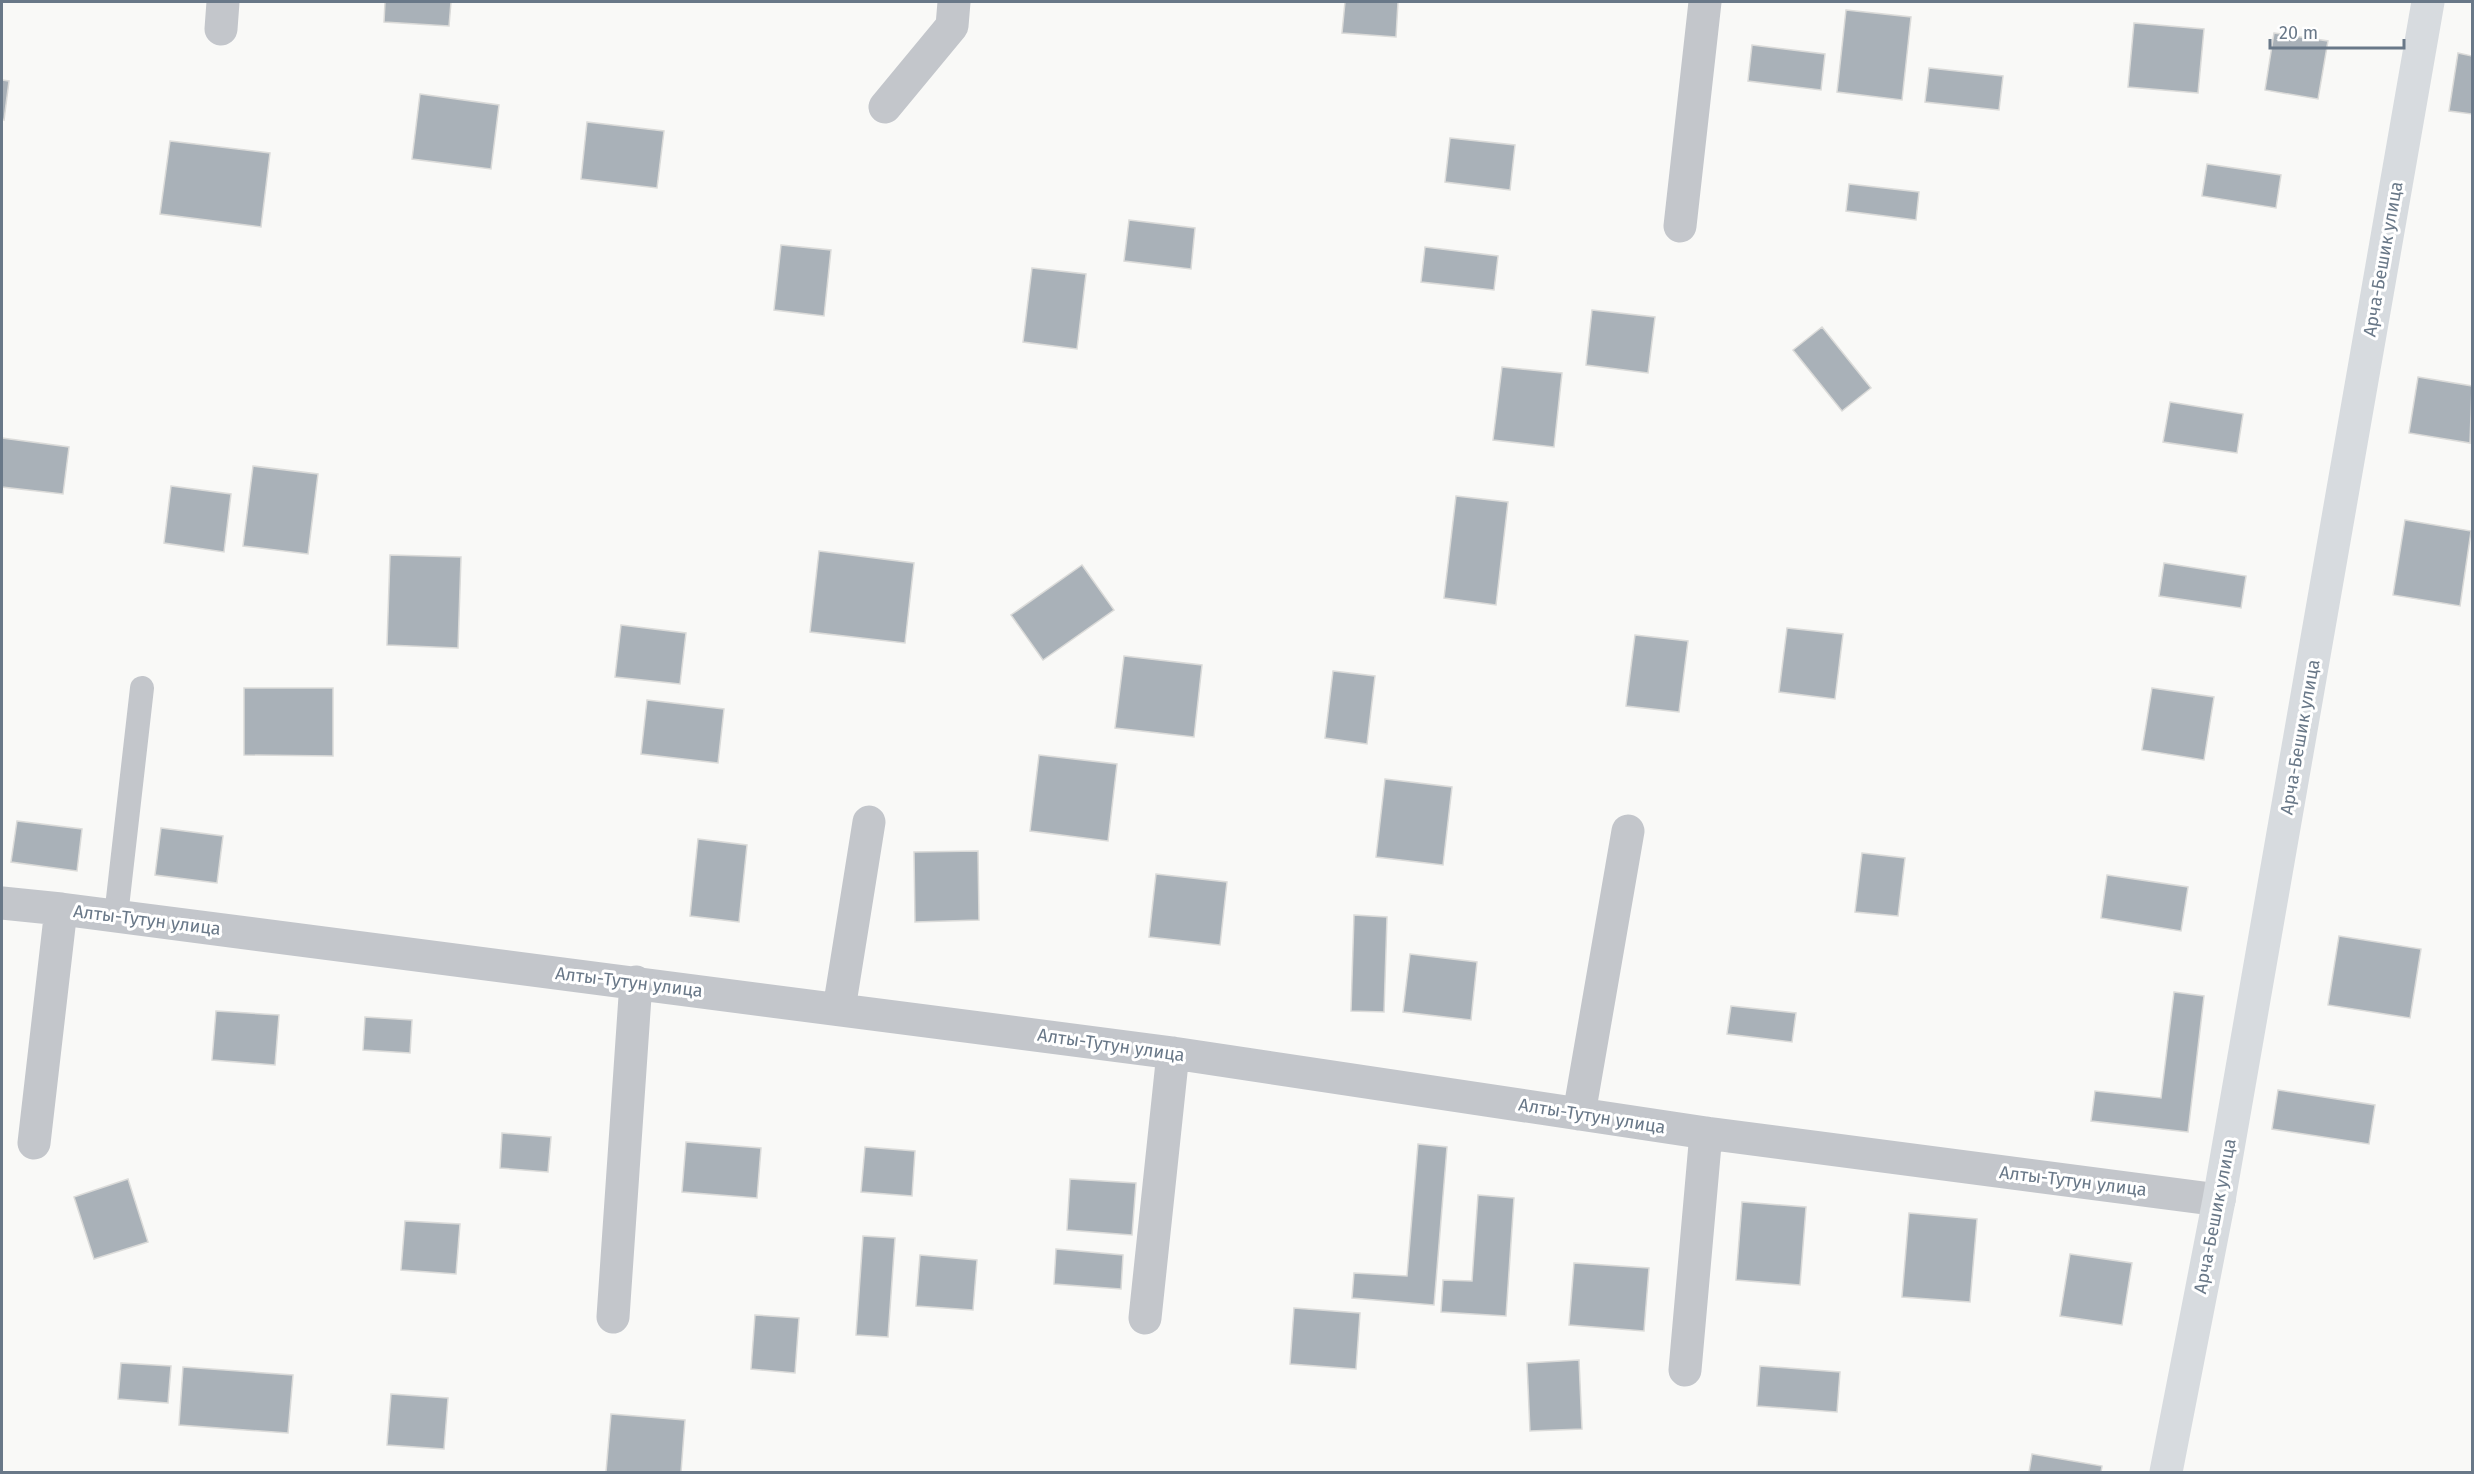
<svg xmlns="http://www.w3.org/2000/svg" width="2474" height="1474" viewBox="0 0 2474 1474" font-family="'Fira Sans',sans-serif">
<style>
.building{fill:#a9b1b8;stroke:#dbdbd9;stroke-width:1.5}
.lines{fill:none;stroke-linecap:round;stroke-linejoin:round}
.lane{stroke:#c3c6cb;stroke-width:24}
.street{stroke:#c3c6cb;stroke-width:33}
.secondary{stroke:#d7dbdf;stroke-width:33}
.labels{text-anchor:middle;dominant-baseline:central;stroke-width:6;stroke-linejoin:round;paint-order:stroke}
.street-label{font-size:18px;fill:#697888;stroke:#fff}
</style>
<rect width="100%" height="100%" fill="#f9f9f7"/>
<path class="building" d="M385,2H451L449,26L384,22Z
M1345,2H1398L1396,37L1342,33Z
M1846,10L1911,17L1902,100L1837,92Z
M2134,23L2204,29L2198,93L2128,87Z
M2274,33L2328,41L2318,99L2265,90Z
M1752,45L1825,54L1821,90L1748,81Z
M2458,53L2472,56V114L2449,111Z
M1929,68L2003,76L1999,110L1925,102Z
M2,80L9,81L4,120L2,119Z
M420,94L499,105L491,169L412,159Z
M587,122L664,131L657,188L581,179Z
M1450,138L1515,145L1510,190L1445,182Z
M170,141L270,153L261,227L160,214Z
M2207,164L2281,175L2276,208L2202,196Z
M1849,184L1919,192L1916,220L1846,211Z
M1129,220L1195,228L1191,269L1124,261Z
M781,245L831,250L824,316L774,310Z
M1425,247L1498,256L1494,290L1421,282Z
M1032,268L1086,274L1077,349L1023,342Z
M1592,310L1655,317L1648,373L1586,365Z
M1822,327L1871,388L1842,411L1793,350Z
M1502,367L1562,373L1554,447L1493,440Z
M2418,377L2472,386L2470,443L2409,433Z
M2170,402L2243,414L2237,453L2163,442Z
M2,438L69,447L63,494L2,487Z
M253,466L318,474L308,554L243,546Z
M171,486L231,494L224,552L164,543Z
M1456,496L1508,502L1496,605L1444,598Z
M2405,520L2471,531L2460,606L2393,595Z
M819,551L914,563L905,643L810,632Z
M390,555L461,557L458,648L387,645Z
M2164,563L2246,576L2241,608L2159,596Z
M1082,565L1114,610L1043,660L1011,615Z
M621,625L686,633L680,684L615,677Z
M1787,628L1843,634L1835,699L1779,692Z
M1635,635L1688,641L1679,712L1626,706Z
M1124,656L1202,665L1194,737L1115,728Z
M1333,671L1375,676L1367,744L1325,738Z
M244,688H333V756L244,755Z
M2152,688L2214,697L2204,760L2142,750Z
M647,700L724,709L718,763L641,754Z
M1039,755L1117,764L1108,841L1030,831Z
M1385,779L1452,787L1443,865L1376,857Z
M17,821L82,829L77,871L11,862Z
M161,828L223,836L217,883L155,875Z
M698,839L747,845L739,922L690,916Z
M978,851L979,920L915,922L914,852Z
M1862,853L1905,858L1898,916L1855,912Z
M1156,874L1227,882L1220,945L1149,937Z
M2107,875L2188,887L2181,931L2101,918Z
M1354,915L1387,917L1384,1012L1351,1011Z
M2339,936L2421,949L2410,1018L2328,1005Z
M1410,954L1477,962L1471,1020L1403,1012Z
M2174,992L2204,996L2188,1132L2091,1121L2095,1091L2161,1098Z
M1731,1006L1796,1013L1792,1042L1727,1034Z
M216,1011L279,1015L275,1065L212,1060Z
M365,1017L412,1020L410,1053L363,1050Z
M2278,1090L2375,1105L2369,1144L2272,1129Z
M502,1133L551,1137L548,1172L500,1168Z
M686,1142L761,1148L757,1198L682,1192Z
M1418,1144L1447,1147L1434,1305L1352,1298L1354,1273L1407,1276Z
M865,1147L915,1151L912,1196L861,1192Z
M128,1179L148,1242L94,1259L74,1197Z
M1070,1179L1136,1183L1132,1235L1067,1230Z
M1478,1195L1514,1198L1506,1316L1441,1312L1443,1280L1472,1281Z
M1742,1202L1806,1207L1800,1285L1736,1280Z
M1909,1213L1977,1219L1970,1302L1902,1297Z
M405,1221L460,1224L456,1274L401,1270Z
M863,1236L895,1238L888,1337L856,1335Z
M1056,1249L1123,1255L1121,1289L1054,1284Z
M2070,1254L2132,1263L2122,1325L2060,1316Z
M920,1255L977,1260L973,1310L916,1306Z
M1574,1263L1649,1268L1644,1331L1569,1325Z
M1294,1308L1360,1313L1356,1369L1290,1364Z
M755,1315L799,1318L795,1373L751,1369Z
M1579,1360L1582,1429L1530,1431L1527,1363Z
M121,1363L171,1366L168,1403L118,1399Z
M1760,1366L1840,1372L1837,1412L1757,1406Z
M183,1367L293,1375L288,1433L179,1425Z
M391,1394L448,1398L444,1449L387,1445Z
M611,1414L685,1420L681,1472H606Z
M2032,1454L2102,1466L2101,1472H2029Z"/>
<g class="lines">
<path class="lane" d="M116,916L142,688"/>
<path class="street" d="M221,29L223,2
M885,107L952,26L954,2
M1680,226L1705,2
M2,903L61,909L1173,1053L1706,1133L2219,1200
M839,1009L869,822
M1579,1114L1628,831
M34,1143L61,909
M613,1317L636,982
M1145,1318L1173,1053
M1685,1370L1706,1133"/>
<path class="secondary" d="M2166,1472L2219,1200L2428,2"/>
</g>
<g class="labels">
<g class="street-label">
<text transform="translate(2383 259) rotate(-80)">Арча-Бешик улица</text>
<text transform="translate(2300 737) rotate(-80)">Арча-Бешик улица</text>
<text transform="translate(147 920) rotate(7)">Алты-Тутун улица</text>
<text transform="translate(629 982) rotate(7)">Алты-Тутун улица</text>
<text transform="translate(1111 1045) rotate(8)">Алты-Тутун улица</text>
<text transform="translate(1592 1116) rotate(9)">Алты-Тутун улица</text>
<text transform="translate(2073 1181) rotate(7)">Алты-Тутун улица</text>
<text transform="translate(2215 1216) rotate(-79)">Арча-Бешик улица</text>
</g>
</g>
<rect width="2474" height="1474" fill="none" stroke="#697888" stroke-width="6"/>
<path d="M2270 39v9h134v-9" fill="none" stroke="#697888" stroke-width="3"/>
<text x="2279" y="39" font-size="18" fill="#697888" stroke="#ffffff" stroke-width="4.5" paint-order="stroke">20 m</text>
</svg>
